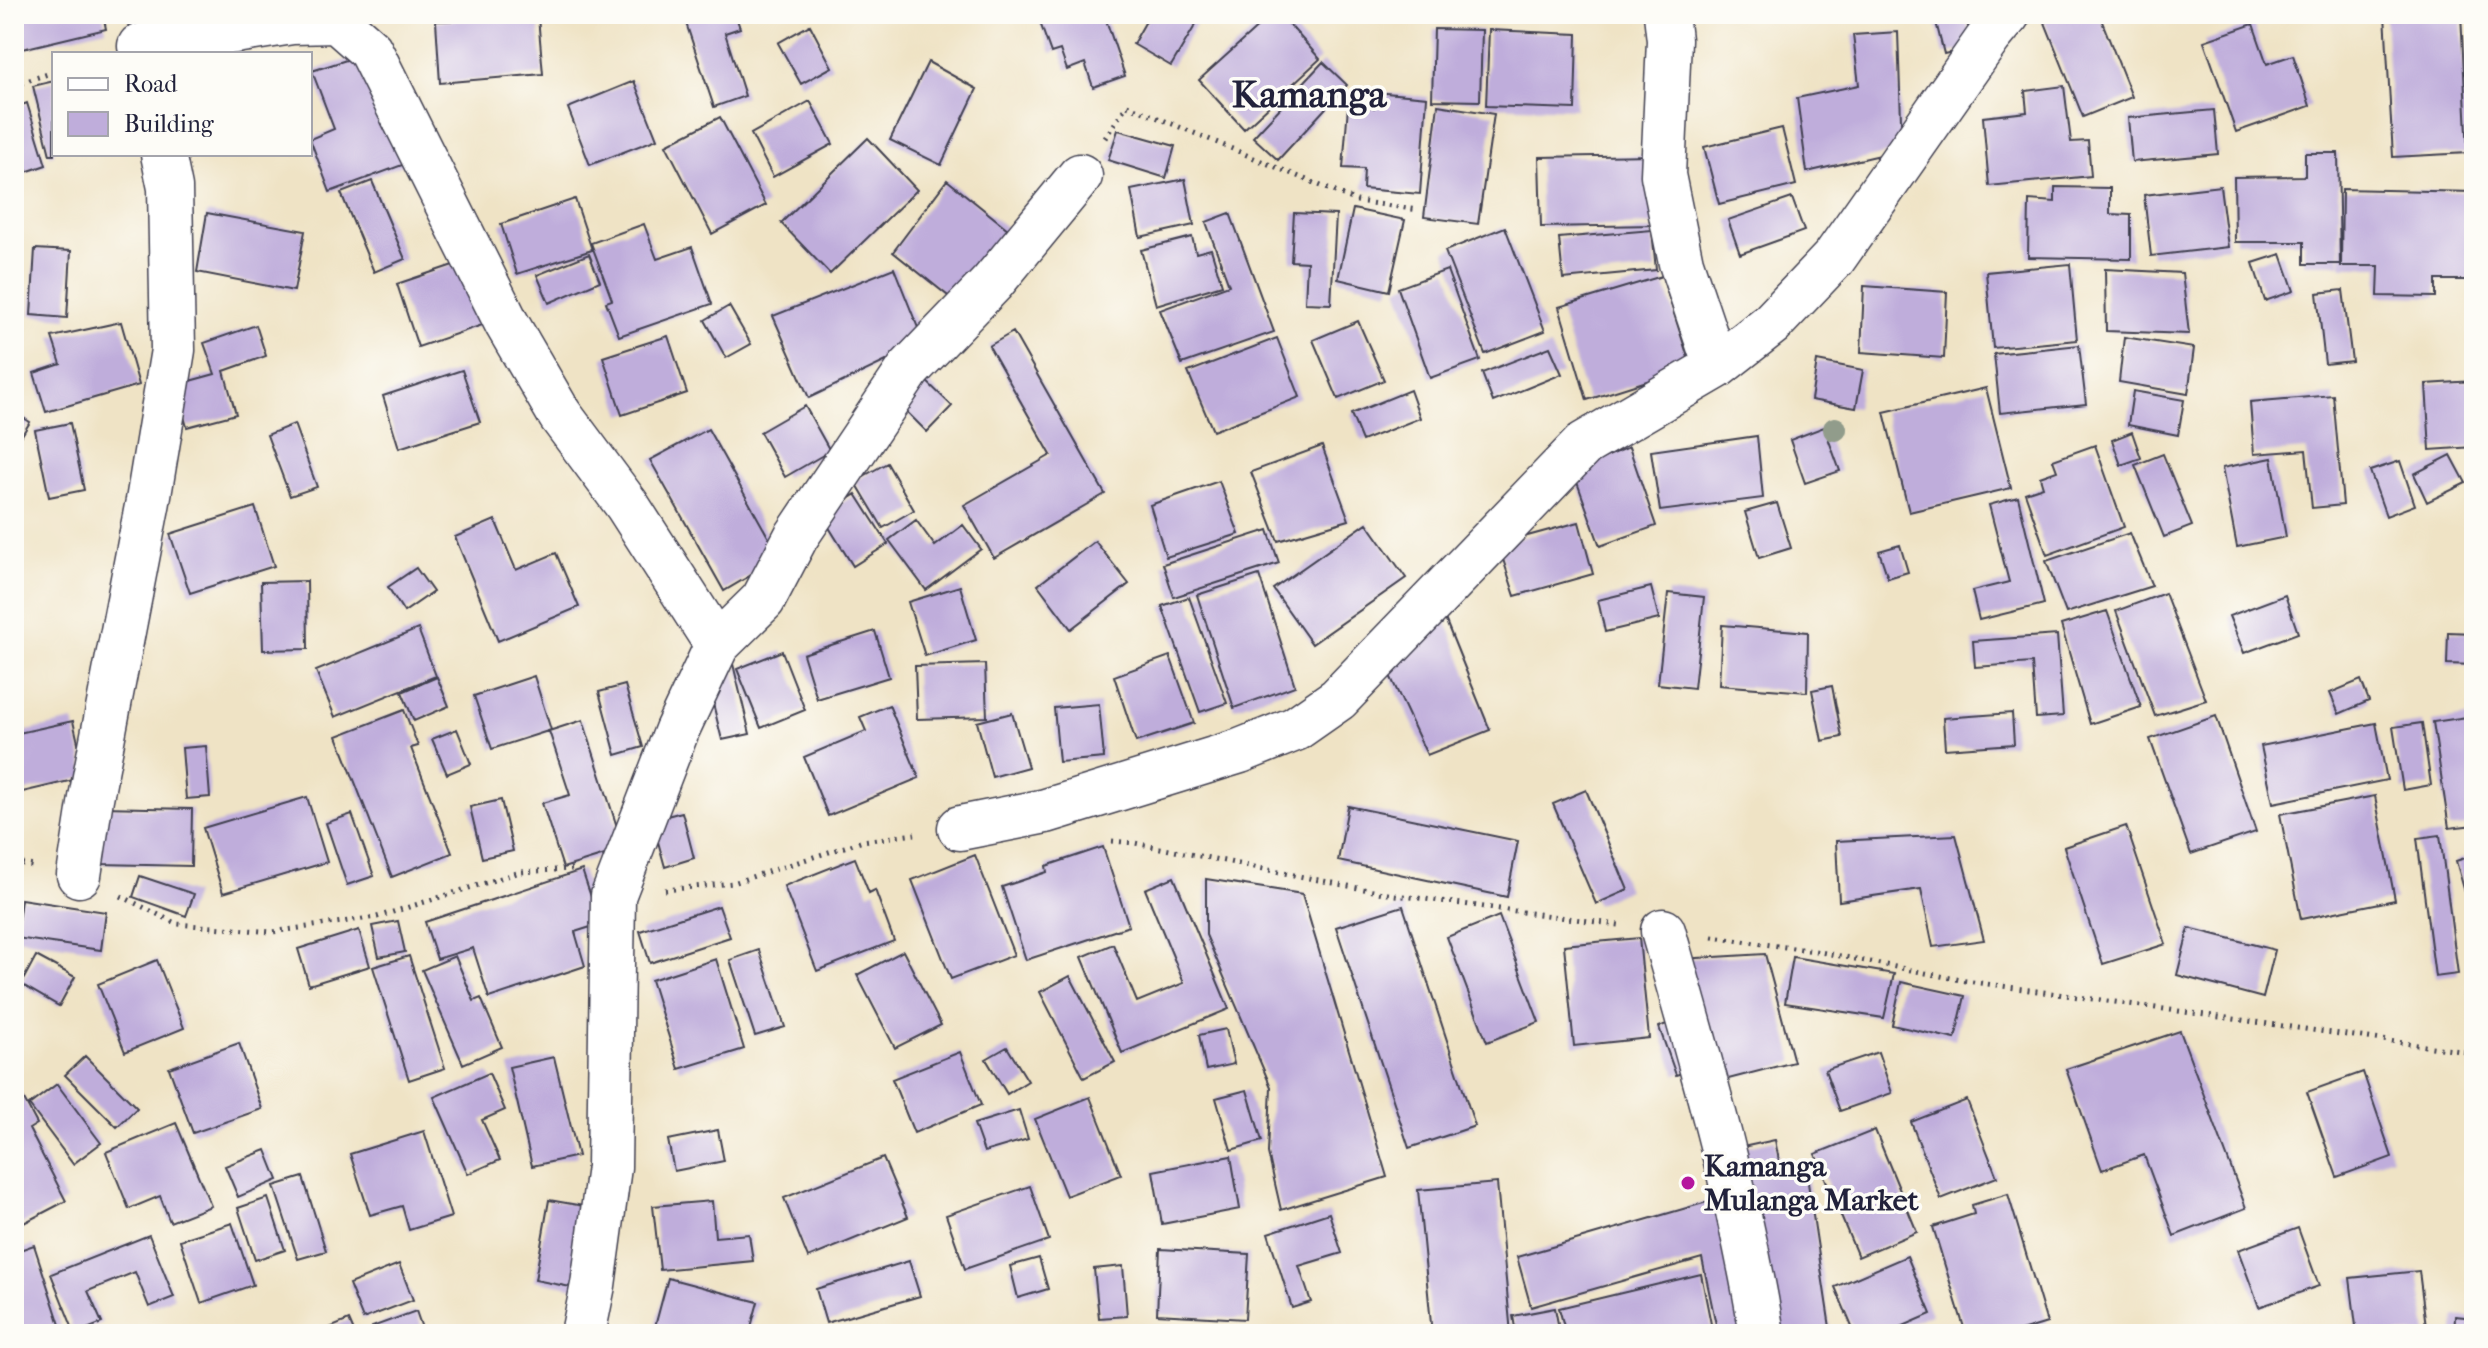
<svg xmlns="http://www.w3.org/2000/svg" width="2488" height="1348" viewBox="0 0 2488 1348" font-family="'IM FELL French Canon',serif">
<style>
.building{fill:#bfaddb}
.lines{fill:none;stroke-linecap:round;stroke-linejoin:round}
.street-casing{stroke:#413f50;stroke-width:47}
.path{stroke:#413f50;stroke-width:5;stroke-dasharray:2 6;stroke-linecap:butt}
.street{stroke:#fff;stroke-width:44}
.tree{fill:#919c8b}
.poi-dot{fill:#b5179e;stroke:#fdfcf7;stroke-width:3}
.labels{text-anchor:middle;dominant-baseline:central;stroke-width:7;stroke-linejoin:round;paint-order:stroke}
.poi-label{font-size:30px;font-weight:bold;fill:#22223b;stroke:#fdfcf7;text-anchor:start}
.district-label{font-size:38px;font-weight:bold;fill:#22223b;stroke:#fdfcf7}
</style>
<rect width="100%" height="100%" fill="#fdfcf7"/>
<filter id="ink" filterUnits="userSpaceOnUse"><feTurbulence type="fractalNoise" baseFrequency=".0125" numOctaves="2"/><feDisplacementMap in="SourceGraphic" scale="16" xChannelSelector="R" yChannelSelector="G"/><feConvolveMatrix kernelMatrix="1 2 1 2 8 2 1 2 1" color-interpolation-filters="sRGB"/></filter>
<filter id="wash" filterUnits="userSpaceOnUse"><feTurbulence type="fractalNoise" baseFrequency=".006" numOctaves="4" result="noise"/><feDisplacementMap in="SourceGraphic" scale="32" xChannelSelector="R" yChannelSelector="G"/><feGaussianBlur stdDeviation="1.8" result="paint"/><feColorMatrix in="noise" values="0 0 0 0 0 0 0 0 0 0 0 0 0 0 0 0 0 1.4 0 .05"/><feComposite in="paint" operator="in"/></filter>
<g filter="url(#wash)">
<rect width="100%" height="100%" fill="#efe3c5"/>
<g id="blocks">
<path class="building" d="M14,14H103L106,29L14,51Z
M156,14H199L200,17L163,32Z
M572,14H600V15L575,23Z
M683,14H735L740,28L725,33L745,96L714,107Z
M1037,14H1104L1125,76L1093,87L1085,63L1067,70L1060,50L1051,53Z
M1150,14H1202L1171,66L1133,44Z
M1272,14H1280L1320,59L1244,129L1199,80Z
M1462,14H1515V17L1462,18Z
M1934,14H1965L1973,47L1944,54Z
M2059,14H2099L2132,97L2083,117L2044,20Z
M2385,14H2461L2468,153L2393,157Z
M538,17L543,74L440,83L436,21Z
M2253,24L2267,64L2293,55L2310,106L2236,132L2204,41Z
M810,25L832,67L801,84L778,43Z
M1434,29L1482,30L1480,101L1432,100Z
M1489,30L1577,34L1575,109L1486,106Z
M1898,32L1902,150L1807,172L1797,98L1859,85L1853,35Z
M362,55L405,164L330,192L310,139L334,129L312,71Z
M928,62L977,89L941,165L890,140Z
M1323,62L1347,85L1278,160L1253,137Z
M54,81V155H50L33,86Z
M634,81L657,139L590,165L568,108Z
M2064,86L2071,142L2088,141L2091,176L1989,186L1983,117L2027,112L2025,91Z
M1375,92L1427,97L1420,194L1363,189L1364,169L1343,168L1348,106L1374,108Z
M810,101L833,144L773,177L751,134Z
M27,103L46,165L14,176V108Z
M1438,105L1494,114L1478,224L1424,217Z
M2214,110L2218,154L2132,162L2128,118Z
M720,117L766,205L712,234L666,145Z
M1782,128L1796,185L1719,204L1704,147Z
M1118,130L1175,146L1166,178L1108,160Z
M868,138L917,190L830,274L781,223Z
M2305,153H2338L2340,264H2304V242H2235L2234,177L2305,176Z
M1653,155L1655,225L1541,227L1539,157Z
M1185,179L1194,225L1140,237L1131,190Z
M947,180L1009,230L952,299L893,252Z
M372,181L405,259L374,272L341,193Z
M2220,186L2228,247L2151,256L2144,195Z
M2055,187L2110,188V214L2131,215V259L2028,257L2029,200L2055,202Z
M2342,189L2474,192V280H2436V297L2378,296L2379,266H2341Z
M1792,198L1804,231L1740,254L1728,220Z
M575,199L592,250L517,274L501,224Z
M1353,209L1405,220L1389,291L1338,279Z
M207,213L305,231L294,291L197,272Z
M1230,213L1274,332L1182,364L1160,310L1229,285L1206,222Z
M1294,213L1336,215L1331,304L1305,303L1307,262L1291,261Z
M644,224L657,259L692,247L712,304L619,336L606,302L612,300L591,243Z
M1505,227L1545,331L1485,354L1445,251Z
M1652,230L1656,270L1563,279L1559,238Z
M1192,237L1196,253L1211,249L1222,285L1156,305L1141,250Z
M14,248L21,268L14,270Z
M35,249L71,251L67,318L31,315Z
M589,254L600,281L549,303L537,275Z
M2281,254L2294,291L2265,301L2253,263Z
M459,263L500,319L418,347L397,284Z
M2070,264L2077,340L1993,348L1986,272Z
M894,268L924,343L809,398L773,316Z
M2105,269L2182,273L2189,334L2106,331Z
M1447,270L1480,360L1430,378L1398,288Z
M1662,276L1691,367L1587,400L1559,307Z
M1864,286L1947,292L1944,358L1861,352Z
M2343,290L2352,361L2325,364L2317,293Z
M729,306L751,344L726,358L705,320Z
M1358,321L1384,380L1338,399L1313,340Z
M121,322L139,385L46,412L34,373L61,364L52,337Z
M256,325L266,356L224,371L236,414L187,427L175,385L215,374L204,343Z
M1013,332L1105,494L994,558L964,505L1051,455L989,346Z
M668,336L687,393L622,415L603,357Z
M2124,337L2194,348L2188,394L2119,382Z
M1277,338L1300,397L1213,431L1188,372Z
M2079,345L2086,404L2000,413L1994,354Z
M1550,347L1562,374L1493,402L1482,373Z
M1817,361L1863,370L1856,408L1811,400Z
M462,370L480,422L399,448L383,396Z
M920,375L952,406L927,432L895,400Z
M2474,381V447L2430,450L2426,384Z
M1986,388L2011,488L1909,512L1884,412Z
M1410,390L1420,418L1362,441L1351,414Z
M2133,391L2184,400L2178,435L2128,425Z
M2333,395L2343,505L2312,508L2306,450L2254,454L2250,402Z
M805,406L830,451L785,477L760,432Z
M14,412L30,422L14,448Z
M70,423L84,490L49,497L35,430Z
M294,424L317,487L290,496L267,435Z
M1824,427L1840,471L1805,483L1790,440Z
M708,429L780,558L724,591L650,460Z
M2132,432L2141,458L2121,465L2112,440Z
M1757,436L1763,498L1660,511L1651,451Z
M2095,445L2124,527L2047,555L2025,493L2043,487L2040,477L2057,471L2053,460Z
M1322,446L1349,520L1278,541L1251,472Z
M1629,447L1656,526L1600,546L1573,471Z
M2163,454L2192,526L2164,537L2135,465Z
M2451,455L2466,483L2427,502L2414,474Z
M2272,458L2286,537L2237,547L2222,468Z
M2400,461L2415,505L2386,516L2370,471Z
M887,463L914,510L883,528L855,481Z
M1219,481L1239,534L1166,557L1150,505Z
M856,494L888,544L853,566L822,516Z
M2018,497L2044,604L1979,620L1972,591L2009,582L1989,505Z
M1777,503L1791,548L1759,558L1745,512Z
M255,507L274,566L190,593L170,534Z
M495,520L516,570L556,553L579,607L498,641L455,537Z
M916,520L935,546L963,525L981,549L926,590L889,540Z
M1579,522L1593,574L1515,596L1498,544Z
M1367,523L1406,578L1312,644L1273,589Z
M1268,530L1279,563L1174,597L1163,564Z
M2130,533L2152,586L2066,613L2046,561Z
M1095,541L1129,584L1071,629L1038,585Z
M1900,545L1908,572L1888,578L1879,551Z
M416,568L433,592L404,612L388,587Z
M1259,575L1295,686L1234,708L1197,595Z
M307,581L308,649L263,650L261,582Z
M960,586L976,640L925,656L908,602Z
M1651,587L1659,619L1605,632L1598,600Z
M1668,593L1704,597L1694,688L1658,684Z
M2165,593L2206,700L2155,716L2116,611Z
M2285,595L2298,633L2244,653L2229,616Z
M1189,597L1227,703L1200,712L1162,606Z
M1441,609L1490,730L1427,755L1386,667Z
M2107,611L2141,707L2090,724L2061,625Z
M1722,625L1808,632L1807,692L1719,685Z
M418,629L436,676L335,717L316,671Z
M875,631L889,677L817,699L803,654Z
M2448,632L2474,633V665L2447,664Z
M2057,635L2063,716L2036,718L2032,663L1975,667L1973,641Z
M782,651L805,710L761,728L737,669Z
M1170,656L1194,723L1136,742L1114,676Z
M733,664L750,734L722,740L705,671Z
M985,664L987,717L917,719L915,666Z
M534,676L551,730L492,749L474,696Z
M437,677L449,706L414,721L402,692Z
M2361,680L2369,701L2339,714L2330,693Z
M625,685L643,747L616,755L599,692Z
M1832,686L1842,737L1822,741L1812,690Z
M1099,704L1104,758L1059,762L1054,708Z
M889,705L919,778L828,816L804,757L866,731L860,717Z
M404,710L418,746L411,748L452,853L392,877L337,736Z
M1012,713L1028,767L992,777L977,722Z
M2012,713L2014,744L1945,749L1943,718Z
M2216,716L2256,832L2191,854L2150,739Z
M2474,716V825L2449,828L2433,722Z
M583,720L624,849L563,868L542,803L570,795L549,731Z
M73,721L86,777L14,794V734Z
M2376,723L2387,780L2273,803L2261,746Z
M2422,723L2431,785L2403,790L2393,727Z
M457,729L471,764L447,774L432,739Z
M206,746L210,797L186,799L182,748Z
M1586,790L1628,890L1596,904L1553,804Z
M2375,796L2395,900L2301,919L2280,814Z
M307,797L327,862L223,893L203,828Z
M501,800L513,851L482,858L470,807Z
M1348,806L1518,841L1507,897L1338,861Z
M102,807L192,809L191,866L101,864Z
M682,812L694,858L665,867L652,820Z
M352,814L374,876L347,885L326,823Z
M2126,826L2166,944L2103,964L2064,847Z
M1956,835L1984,940L1933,947L1921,889L1839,901L1836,841Z
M2440,835L2458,974L2435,977L2417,838Z
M1103,847L1129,926L1026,960L1002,887L1047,872L1046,866Z
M975,855L1014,955L951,979L912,880Z
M2474,855V920H2473L2456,861Z
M855,858L869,893L875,890L894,941L817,971L784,886Z
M582,870L600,924L575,932L585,966L489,998L473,948L437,959L425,922Z
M140,876L194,894L186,916L133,897Z
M1174,877L1229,1009L1122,1053L1082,957L1113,944L1137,1002L1184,983L1145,889Z
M1206,879L1302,894L1387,1177L1281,1210L1268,1153L1271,1087L1206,935Z
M21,899L106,912L101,950L16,938Z
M719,906L730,937L650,963L640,931Z
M1403,906L1475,1126L1409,1148L1336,927Z
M1499,916L1539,1022L1487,1042L1447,937Z
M398,921L405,952L379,957L372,926Z
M2189,928L2275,950L2263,998L2177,975Z
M359,930L370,966L309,985L298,949Z
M1639,938L1649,1038L1574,1046L1564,945Z
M759,950L785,1027L755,1036L730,960Z
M903,951L941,1025L895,1048L857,975Z
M1765,954L1794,1062L1713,1083L1681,959Z
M36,956L75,977L59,1006L21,984Z
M409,956L445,1068L409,1080L373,967Z
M455,956L474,1001L481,998L502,1047L463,1064L422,970Z
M1793,957L1894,974L1884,1018L1785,1003Z
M716,959L744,1049L679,1069L651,980Z
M157,960L184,1028L125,1052L98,984Z
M1070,976L1115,1062L1084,1078L1040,992Z
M1901,982L1965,996L1955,1039L1892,1025Z
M1676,1020L1694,1069L1676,1075L1659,1027Z
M1226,1029L1234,1064L1206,1070L1199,1035Z
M2180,1031L2246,1208L2174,1236L2144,1155L2102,1170L2066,1069Z
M239,1043L262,1109L193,1133L169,1068Z
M1007,1047L1028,1081L1007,1094L986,1059Z
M960,1052L981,1105L914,1133L892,1079Z
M1878,1052L1892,1093L1840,1111L1825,1070Z
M85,1056L137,1108L117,1127L65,1075Z
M554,1057L578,1156L532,1166L509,1067Z
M2363,1072L2392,1157L2337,1177L2307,1092Z
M489,1073L505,1110L482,1120L500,1160L468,1174L434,1097Z
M14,1081L37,1124L29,1129L66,1201L14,1228Z
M57,1084L101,1143L73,1164L29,1105Z
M1247,1090L1262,1141L1231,1150L1216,1098Z
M1090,1097L1121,1175L1066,1196L1035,1119Z
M1967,1100L1997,1177L1941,1199L1911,1122Z
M1019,1110L1028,1139L984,1152L974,1124Z
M176,1123L211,1206L170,1222L160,1196L129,1209L106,1152Z
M718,1130L724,1161L674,1171L668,1140Z
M1875,1130L1917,1232L1858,1257L1815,1154Z
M424,1131L451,1217L409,1230L402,1206L370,1215L350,1154Z
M1775,1140L1780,1166L1805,1163L1831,1334H1772L1738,1148Z
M266,1150L278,1180L238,1197L225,1166Z
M1231,1156L1240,1209L1162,1224L1153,1171Z
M883,1158L908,1217L808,1258L784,1198Z
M303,1177L326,1251L298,1259L274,1186Z
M1497,1183L1511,1334H1432L1418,1190Z
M1030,1186L1049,1240L965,1269L946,1215Z
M2008,1194L2047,1323L2011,1334H1966L1933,1227L1974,1214L1972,1205Z
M1728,1196L1753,1334H1718L1702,1258L1531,1307L1517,1257Z
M268,1198L285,1250L255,1260L238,1208Z
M549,1200L601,1209L586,1290L535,1280Z
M712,1201L715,1237L749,1234L753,1261L660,1270L653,1206Z
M2474,1207V1239H2472L2467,1209Z
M1329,1213L1342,1253L1299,1266L1311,1302L1292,1308L1268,1233Z
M232,1223L253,1285L201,1303L180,1240Z
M2298,1228L2319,1286L2259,1307L2238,1250Z
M149,1235L174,1297L149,1307L135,1272L88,1291L102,1323L75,1334L51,1274Z
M34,1245L63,1334H14V1252Z
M1160,1249L1249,1254L1245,1319L1157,1314Z
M1907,1256L1931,1314L1885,1334H1855L1835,1287Z
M1039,1258L1048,1289L1018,1298L1010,1266Z
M909,1261L920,1296L826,1323L816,1289Z
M399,1264L413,1300L363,1319L349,1284Z
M1123,1266L1127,1316L1099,1318L1094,1269Z
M2419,1271L2427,1334H2357L2350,1278Z
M1701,1274L1713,1334H1566L1559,1308Z
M668,1278L758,1302L749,1334H653Z
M1555,1308L1560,1334H1516L1513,1316Z
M416,1311L424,1334H374L372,1327Z
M2455,1316L2474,1318V1334H2454Z
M349,1320L355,1334H323L322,1331Z"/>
</g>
</g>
<g filter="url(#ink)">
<use href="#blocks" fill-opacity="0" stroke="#413f50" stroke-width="2"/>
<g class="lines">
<g class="street-casing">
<path id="street" d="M1666,14L1669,40L1663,175L1681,263L1716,367
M140,46L292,22L337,21L370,50L507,324L560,415L627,505L717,645
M960,828L1046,811L1240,751L1295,729L1338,699L1584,444L1716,367L1771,324L1834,258L1989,37L2008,14
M79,875L91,798L148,501L173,350L170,188L163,154
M1663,931C1701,1064 1740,1197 1762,1334
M583,1334L593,1285L609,1167L613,896L677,730L717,645L763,600L796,537L909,369L992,283L1080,176"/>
</g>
<path class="path" d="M14,85L54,72
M1105,138L1127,105L1357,201L1419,210
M1112,841L1135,843L1388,894L1619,925
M14,862L33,866
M665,890L733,883L863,841L915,834
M121,896L177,924L272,932L377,917L520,872L572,869
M1712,937L1815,951L1966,981L2474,1053"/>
<use href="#street" class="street"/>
</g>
<circle class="tree" cx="1835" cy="429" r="12"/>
</g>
<circle class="poi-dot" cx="1688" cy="1183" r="8"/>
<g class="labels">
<g class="poi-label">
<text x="1704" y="1166">Kamanga<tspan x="1704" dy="34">Mulanga Market</tspan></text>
</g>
<g class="district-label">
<text x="1309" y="94">Kamanga</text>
</g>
</g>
<rect width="2488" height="1348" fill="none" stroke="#fdfcf7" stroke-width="48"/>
<rect x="52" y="52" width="260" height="104" fill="#fdfcf7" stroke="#a5a5ac" stroke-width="2"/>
<rect x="68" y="78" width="40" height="12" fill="#ffffff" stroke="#a5a5ac" stroke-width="2"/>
<text x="124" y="92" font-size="24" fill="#22223b">Road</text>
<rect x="68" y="112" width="40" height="24" fill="#bfaddb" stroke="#a5a5ac" stroke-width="2"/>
<text x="124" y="132" font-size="24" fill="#22223b">Building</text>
</svg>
